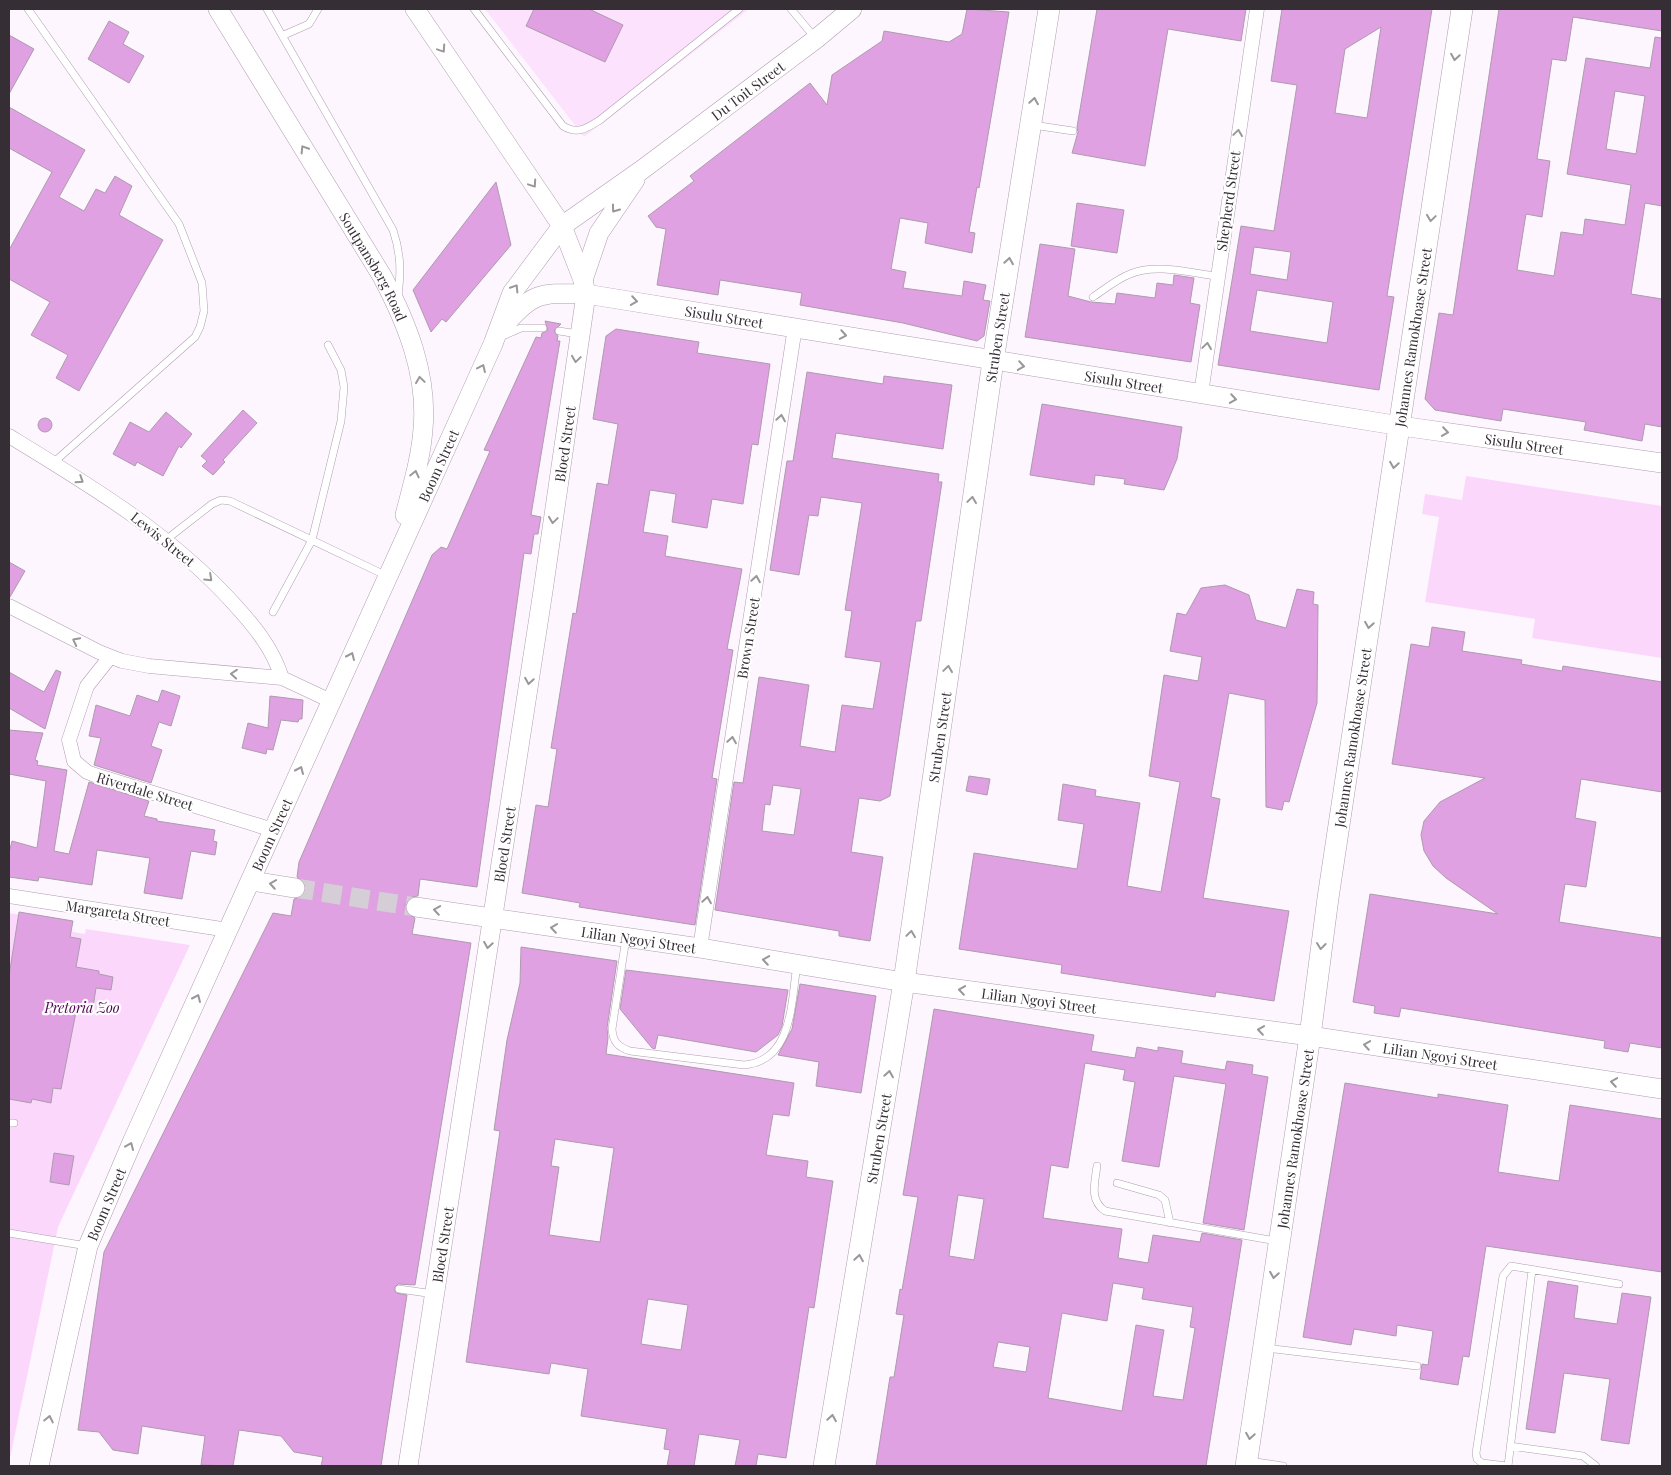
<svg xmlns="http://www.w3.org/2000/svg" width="1671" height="1475" viewBox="0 0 1671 1475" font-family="'Playfair Display',serif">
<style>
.built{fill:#fce2fc}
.green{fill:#fbd8fb}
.building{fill:#dfa1e1;stroke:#ad9bae;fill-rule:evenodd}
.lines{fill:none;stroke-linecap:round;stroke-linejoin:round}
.secondary-tunnel{stroke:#d6ced6;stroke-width:19;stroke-dasharray:19 9;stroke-linecap:butt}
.lane-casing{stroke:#b09db0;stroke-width:8}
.street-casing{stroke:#b09db0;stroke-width:15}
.secondary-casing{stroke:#b09db0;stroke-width:20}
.primary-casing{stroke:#b09db0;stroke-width:22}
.lane{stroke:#fff;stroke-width:7}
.street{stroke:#fff;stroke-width:14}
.secondary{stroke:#fff;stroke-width:19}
.primary{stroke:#fff;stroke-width:21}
.oneway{stroke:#9a969a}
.labels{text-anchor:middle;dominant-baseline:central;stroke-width:4.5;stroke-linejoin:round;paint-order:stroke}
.street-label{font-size:14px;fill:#352e35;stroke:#fff}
.park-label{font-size:14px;font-style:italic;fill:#4f0154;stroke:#fff}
</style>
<rect width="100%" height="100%" fill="#fef6fe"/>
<path class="built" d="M485,9H749L584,137Z"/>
<path class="green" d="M1466,476L1662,506V658L1532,638L1535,619L1425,602L1439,517L1422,514L1425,494L1462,500Z
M9,913L67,923V931L85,934L86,929L190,945L58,1227L9,1463Z"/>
<path class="building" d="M534,9H589L623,25L605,62L526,26Z
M967,9L1009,12L979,188L977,187L969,232L975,233L972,253L925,243L928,223L900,218L891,269L906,272L903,288L962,296L964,281L986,285L983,300L990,301L984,336L977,341L903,323L800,305L802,293L720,280L718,295L657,285L666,229L656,227L648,216L694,181L690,176L810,83L827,105L832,75L882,41L884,31L949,42L962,34Z
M1097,9H1246L1241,41L1168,29L1145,166L1072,153L1078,132L1077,127Z
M1282,9H1432L1387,296L1394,297L1379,390L1218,365L1241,226L1274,231L1297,85L1271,81ZM1381,27L1367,118L1335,113L1345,49ZM1254,247L1291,252L1287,280L1250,274ZM1257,290L1333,302L1327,343L1250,331Z
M1499,9H1662V31L1573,17L1566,61L1552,59L1537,159L1550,161L1542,217L1526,214L1517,270L1554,276L1561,232L1583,235L1585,219L1625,225L1631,185L1567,174L1586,58L1650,68L1655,37L1662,38V206L1645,203L1631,294L1662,299V427L1645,424L1642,441L1584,430L1586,422L1503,409L1501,421L1435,410L1425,399L1439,313L1453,315ZM1615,91L1645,96L1636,154L1606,149Z
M109,21L129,32L123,44L144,56L129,83L88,59Z
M9,35L34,49L9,94Z
M9,107L85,150L59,197L84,211L96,189L105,193L115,176L132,186L119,215L163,240L79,391L56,378L68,355L31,335L50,302L9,279V250L52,172L9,148Z
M496,182L511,245L446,322L442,319L431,332L413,290Z
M1077,203L1124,210L1117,253L1071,246Z
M1040,244L1075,249L1068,296L1091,302L1115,304L1117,293L1155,298L1157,283L1173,285L1174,275L1194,278L1190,303L1200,305L1191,362L1025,337Z
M545,321L561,324L554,331L558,336L557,341H560L531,515L541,517L538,534H534L531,554L524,553L477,887L420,879L418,896L411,897L405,905L406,912L415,918L412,934L471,943L415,1285L398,1284L394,1288L396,1293L407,1295L381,1466H321L323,1457L294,1452L281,1436L239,1430L233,1466L201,1465L205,1436L142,1426L138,1454L113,1450L99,1432L78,1430L104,1252L273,913L291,916L294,899L304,895L305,884L297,877L299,862L432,555L441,547L447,549L490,451L484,450L536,337L541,338L542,333L548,330Z
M616,329L699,342L697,353L770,364L758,445L752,444L743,504L712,499L707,528L672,522L676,494L650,490L643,532L668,536L665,556L742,569L727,649L733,650L712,778L717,779L695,925L579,907L580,903L522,893L536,805L548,807L557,749L551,748L573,613L576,614L597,483L608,485L618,424L593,419L606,336Z
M807,372L883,384L884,376L952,385L943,449L836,433L832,458L939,474L938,482H942L921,621H916L890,796L880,801L859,798L851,852L883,857L870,941L839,936V931L715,910L734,782L743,783L759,677L809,685L800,746L835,752L842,705L873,709L881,662L845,657L852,611L845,610L862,503L821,497L818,516L809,515L799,575L770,570L787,461H793ZM773,785L801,789L794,835L762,831L765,804L770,805Z
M1042,404L1182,427L1177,459L1164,490L1124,484L1125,479L1095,475L1094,485L1030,475Z
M243,410L257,423L223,460L225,462L213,475L202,466L207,461L201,456Z
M166,412L192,434L181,448L179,446L163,476L137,462L135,466L113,454L130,422L149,432Z
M38 425a7 7 0 1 1 14 0a7 7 0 1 1-14 0Z
M9,562L25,571L10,597H9Z
M1225,585L1249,595L1256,620L1286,628L1297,589L1314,592L1313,604L1318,605L1317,703L1289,802L1284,801L1282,810L1266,807L1265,700L1229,693L1211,797L1220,799L1203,898L1289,911L1274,1001L1216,992L1215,997L1061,973L1062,965L959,949L974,853L1077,869L1084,824L1058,820L1063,784L1096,790L1095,796L1140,803L1127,886L1161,892L1180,782L1149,776L1164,675L1198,681L1202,657L1170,651L1177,613L1186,615L1201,588Z
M1432,627L1465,632L1462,651L1522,660L1521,664L1562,671L1563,666L1662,682V792L1581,779L1575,818L1596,822L1586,887L1565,884L1559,922L1662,938V1048L1630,1043L1628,1052L1604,1048L1605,1041L1401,1008L1399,1017L1374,1013L1375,1006L1353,1002L1370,894L1498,914L1446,878L1433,866L1424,851L1421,835L1424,821L1440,802L1485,778L1392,764L1411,644L1429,647Z
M56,670L61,672L45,729L9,708V672L44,692Z
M162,690L180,696L171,726L159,722L151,746L162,750L151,783L94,765L101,738L89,736L96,705L130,716L137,695L158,702Z
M270,696L303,700L302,719H299L298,722L281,720L273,750L267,749L266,754L242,748L248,723L268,728Z
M9,730L43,733L35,760L38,761L37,765L67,770L54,851L69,854L89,782L149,801L144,816L157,819V821L215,830L213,841L217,842L215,855L191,851L182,899L144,893L150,858L97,850L92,885L39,877L38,881L9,877V853L12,841L37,848L46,781L9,774Z
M969,776L990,779L987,795L966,791Z
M19,912L73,921L70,937L81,939L76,967L99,971V974L113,977L111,990L96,988L92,1014L76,1012L61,1089L53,1088L51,1103L32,1099L31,1103L9,1099V976Z
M521,947L617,961L607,1028L608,1038L606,1054L794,1083L789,1116L773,1114L766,1155L808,1161L806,1177L833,1181L814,1308L809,1307L786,1458L758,1454L756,1466H735L740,1440L699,1434L694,1466H667L670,1450L664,1449L667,1429L581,1416L588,1369L551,1363L549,1374L466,1362L500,1131L494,1130L507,1040L520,983ZM555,1139L614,1148L600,1242L549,1235L559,1167L551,1166ZM648,1299L688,1305L681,1350L641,1344Z
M626,970L788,990L782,1026L778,1035L756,1052L658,1035L655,1049L652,1048L620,1009Z
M800,984L876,996L861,1093L816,1086L819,1062L778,1055L792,1029Z
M934,1009L1094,1035L1091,1051L1135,1058L1137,1047L1158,1051V1047L1183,1051L1181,1063L1225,1070L1227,1061L1253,1065L1252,1074L1268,1077L1244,1230L1203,1223L1226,1084L1174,1076L1159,1167L1122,1161L1135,1082L1123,1080L1125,1070L1085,1063L1068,1168L1051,1165L1043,1218L1122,1229L1118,1258L1148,1263L1153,1235L1200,1242L1202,1233L1242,1240L1206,1466H876L890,1377H894L904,1315L896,1314L900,1289L902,1290L918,1197L903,1195ZM958,1195L984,1199L974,1260L949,1256ZM1113,1283L1144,1288L1142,1299L1193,1307L1190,1327L1195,1328L1183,1400L1153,1396L1164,1330L1136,1325L1122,1411L1048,1398L1062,1313L1107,1321ZM998,1342L1030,1347L1026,1372L993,1367Z
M1345,1083L1438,1098V1094L1508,1105L1498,1172L1559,1181L1570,1105L1662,1119V1272L1486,1246L1469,1357L1463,1356L1458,1385L1420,1379L1422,1364L1428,1365L1433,1331L1397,1325L1396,1336L1354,1329L1351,1345L1303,1337Z
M54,1153L74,1156L69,1185L50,1182Z
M1548,1281L1578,1286L1574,1318L1617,1324L1622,1293L1651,1297L1629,1444L1601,1440L1610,1379L1564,1373L1555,1433L1526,1429Z"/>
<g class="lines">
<path class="secondary-tunnel" d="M295,888L416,907"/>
<g class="lane-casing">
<path id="lane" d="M28,9L179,224L202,283L204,311L200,327L195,337L53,463
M267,9L393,230C401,254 401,272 398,296
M474,9L563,126C578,135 587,128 600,120L739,9
M791,9L816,39
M284,35L309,24L318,9
M1033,125L1073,131
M1093,297C1105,289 1117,279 1130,274C1155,263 1191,273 1216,276
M559,331L578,334
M505,335L521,328H543
M167,539L212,504L221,500L230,501L387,576
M273,612L312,540L341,421L344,387L341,370L328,345
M626,938L612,1029C613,1042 618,1047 630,1051L744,1065C793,1061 791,1002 797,965
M9,1123H14
M1097,1166C1095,1182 1089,1200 1105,1211L1276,1241
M1117,1183L1159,1195L1165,1200L1170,1223
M9,1233L87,1246
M399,1289L434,1294
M1266,1348L1417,1366
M1510,1446L1583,1456L1596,1466
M1249,1461L1283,1466
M1507,1466L1482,1463L1477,1459L1476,1453L1503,1276L1511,1266L1619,1284
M1508,1466L1532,1270"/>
</g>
<g class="street-casing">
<path id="street" d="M1201,394L1257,9
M9,436C91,486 170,533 235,605C255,627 273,649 282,678
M9,606L99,652L122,661L149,666L282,678L331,701
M110,657L87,686L69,740L74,761L87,772L95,775L273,830
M9,896L228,930
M700,948L795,327"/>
</g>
<g class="secondary-casing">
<g id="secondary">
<path id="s1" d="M218,9L382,276C407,323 428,375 423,429C421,458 412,487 405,515"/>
<path d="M583,280L599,233L635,180"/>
<path id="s2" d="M503,327C533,291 541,293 586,294L1401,426L1662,463"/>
<path d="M251,881L295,888"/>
<path id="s3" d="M416,907L700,948L904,982L1310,1036L1662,1089"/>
<path id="s4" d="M39,1466L88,1246L133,1140L493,344L512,293L562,226L643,169L816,39L852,9"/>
<path id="s5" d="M408,1466L543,591L586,294L583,280L562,226L415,9"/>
</g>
</g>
<g class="primary-casing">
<g id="primary">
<path id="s6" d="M824,1466L904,982L993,361L1049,9"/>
<path id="s7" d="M1246,1466L1310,1036L1328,898L1462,9"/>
</g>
</g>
<use href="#lane" class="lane"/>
<use href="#street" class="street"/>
<use href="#secondary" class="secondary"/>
<use href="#primary" class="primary"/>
</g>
<defs><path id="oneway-chevron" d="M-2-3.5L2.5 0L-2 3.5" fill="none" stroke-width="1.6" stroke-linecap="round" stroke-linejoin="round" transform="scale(1.25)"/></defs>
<g class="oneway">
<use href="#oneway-chevron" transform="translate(442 49) rotate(56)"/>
<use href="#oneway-chevron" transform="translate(1455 57) rotate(99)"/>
<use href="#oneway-chevron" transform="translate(1034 101) rotate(-81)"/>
<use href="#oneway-chevron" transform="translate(1238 133) rotate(-82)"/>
<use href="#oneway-chevron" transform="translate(304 149) rotate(-122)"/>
<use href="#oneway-chevron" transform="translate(533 184) rotate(56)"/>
<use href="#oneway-chevron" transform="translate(615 209) rotate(126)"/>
<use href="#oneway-chevron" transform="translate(1431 218) rotate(98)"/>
<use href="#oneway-chevron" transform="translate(1009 261) rotate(-81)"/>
<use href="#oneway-chevron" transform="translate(515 288) rotate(-58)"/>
<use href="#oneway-chevron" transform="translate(634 301) rotate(9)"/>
<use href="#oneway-chevron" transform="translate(843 335) rotate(10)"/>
<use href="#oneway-chevron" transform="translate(1207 346) rotate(-82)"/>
<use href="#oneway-chevron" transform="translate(576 359) rotate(98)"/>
<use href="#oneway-chevron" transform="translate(1021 366) rotate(9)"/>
<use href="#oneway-chevron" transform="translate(482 368) rotate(-65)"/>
<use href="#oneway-chevron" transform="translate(420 380) rotate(-98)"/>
<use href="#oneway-chevron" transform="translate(1233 399) rotate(9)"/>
<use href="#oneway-chevron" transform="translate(781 418) rotate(-81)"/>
<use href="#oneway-chevron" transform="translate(1445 432) rotate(8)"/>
<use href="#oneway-chevron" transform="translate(1394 465) rotate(99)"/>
<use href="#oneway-chevron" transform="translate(415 474) rotate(-77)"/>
<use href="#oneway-chevron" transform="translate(80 480) rotate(33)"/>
<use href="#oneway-chevron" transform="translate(972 500) rotate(-82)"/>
<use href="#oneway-chevron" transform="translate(553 520) rotate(98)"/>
<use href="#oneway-chevron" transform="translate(209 578) rotate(43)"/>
<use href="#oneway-chevron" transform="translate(756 579) rotate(-81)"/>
<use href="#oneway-chevron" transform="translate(1369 625) rotate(99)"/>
<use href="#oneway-chevron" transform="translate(76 641) rotate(-153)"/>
<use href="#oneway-chevron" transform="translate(351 656) rotate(-66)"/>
<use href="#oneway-chevron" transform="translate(948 669) rotate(-82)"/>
<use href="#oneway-chevron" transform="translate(234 674) rotate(-175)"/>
<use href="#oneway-chevron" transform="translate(529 681) rotate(99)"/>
<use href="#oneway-chevron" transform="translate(732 740) rotate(-81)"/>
<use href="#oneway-chevron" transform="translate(300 770) rotate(-66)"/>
<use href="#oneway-chevron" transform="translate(273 884) rotate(-171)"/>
<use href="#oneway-chevron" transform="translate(707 900) rotate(-81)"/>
<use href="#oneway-chevron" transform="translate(437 910) rotate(-171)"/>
<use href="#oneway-chevron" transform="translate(554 928) rotate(-172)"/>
<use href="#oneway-chevron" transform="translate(911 934) rotate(-82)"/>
<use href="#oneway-chevron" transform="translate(488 945) rotate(99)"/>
<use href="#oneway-chevron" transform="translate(1321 946) rotate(97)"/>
<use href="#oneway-chevron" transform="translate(766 960) rotate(-171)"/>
<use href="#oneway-chevron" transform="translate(962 990) rotate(-172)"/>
<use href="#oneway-chevron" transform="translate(197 998) rotate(-66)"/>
<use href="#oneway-chevron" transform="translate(1261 1030) rotate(-172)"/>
<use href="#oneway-chevron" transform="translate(1367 1045) rotate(-171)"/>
<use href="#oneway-chevron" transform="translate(889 1074) rotate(-81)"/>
<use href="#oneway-chevron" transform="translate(1614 1082) rotate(-171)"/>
<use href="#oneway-chevron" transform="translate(130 1146) rotate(-67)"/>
<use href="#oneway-chevron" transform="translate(859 1258) rotate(-81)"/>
<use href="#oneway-chevron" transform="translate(1274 1275) rotate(99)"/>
<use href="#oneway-chevron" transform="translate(832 1418) rotate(-81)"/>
<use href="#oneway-chevron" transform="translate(49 1419) rotate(-78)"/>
<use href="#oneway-chevron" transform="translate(1250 1436) rotate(99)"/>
</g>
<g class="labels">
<g class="street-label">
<text stroke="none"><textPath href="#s4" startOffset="1582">Du Toit Street</textPath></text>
<text transform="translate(1228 201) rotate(-82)">Shepherd Street</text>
<text stroke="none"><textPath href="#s1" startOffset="301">Soutpansberg Road</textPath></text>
<text stroke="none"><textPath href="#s2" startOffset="235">Sisulu Street</textPath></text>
<text stroke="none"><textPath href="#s6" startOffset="1142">Struben Street</textPath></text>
<text stroke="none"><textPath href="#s7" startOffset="1141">Johannes Ramokhoase Street</textPath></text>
<text stroke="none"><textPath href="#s2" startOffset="640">Sisulu Street</textPath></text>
<text stroke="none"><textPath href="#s2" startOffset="1045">Sisulu Street</textPath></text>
<text stroke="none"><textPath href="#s5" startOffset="1034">Bloed Street</textPath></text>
<text stroke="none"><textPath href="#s4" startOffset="1081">Boom Street</textPath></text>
<text transform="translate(163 539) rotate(39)">Lewis Street</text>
<text transform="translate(748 638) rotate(-81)">Brown Street</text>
<text stroke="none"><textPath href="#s7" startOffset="736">Johannes Ramokhoase Street</textPath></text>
<text stroke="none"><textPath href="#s6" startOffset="738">Struben Street</textPath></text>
<text transform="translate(145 791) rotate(17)">Riverdale Street</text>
<text stroke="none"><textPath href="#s4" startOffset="676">Boom Street</textPath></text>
<text stroke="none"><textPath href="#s5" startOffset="629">Bloed Street</textPath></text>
<text transform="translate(118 913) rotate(9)">Margareta Street</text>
<text stroke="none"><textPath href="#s3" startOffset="225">Lilian Ngoyi Street</textPath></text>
<text stroke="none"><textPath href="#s3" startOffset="630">Lilian Ngoyi Street</textPath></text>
<text stroke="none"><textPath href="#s3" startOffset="1035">Lilian Ngoyi Street</textPath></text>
<text stroke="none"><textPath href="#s6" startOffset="332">Struben Street</textPath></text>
<text stroke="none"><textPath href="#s7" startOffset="331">Johannes Ramokhoase Street</textPath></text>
<text stroke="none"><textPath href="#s4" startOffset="271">Boom Street</textPath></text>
<text stroke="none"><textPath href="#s5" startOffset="224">Bloed Street</textPath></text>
</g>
<g class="park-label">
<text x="82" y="1007">Pretoria Zoo</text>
</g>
</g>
<rect width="1671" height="1475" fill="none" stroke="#352e35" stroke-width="20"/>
</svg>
